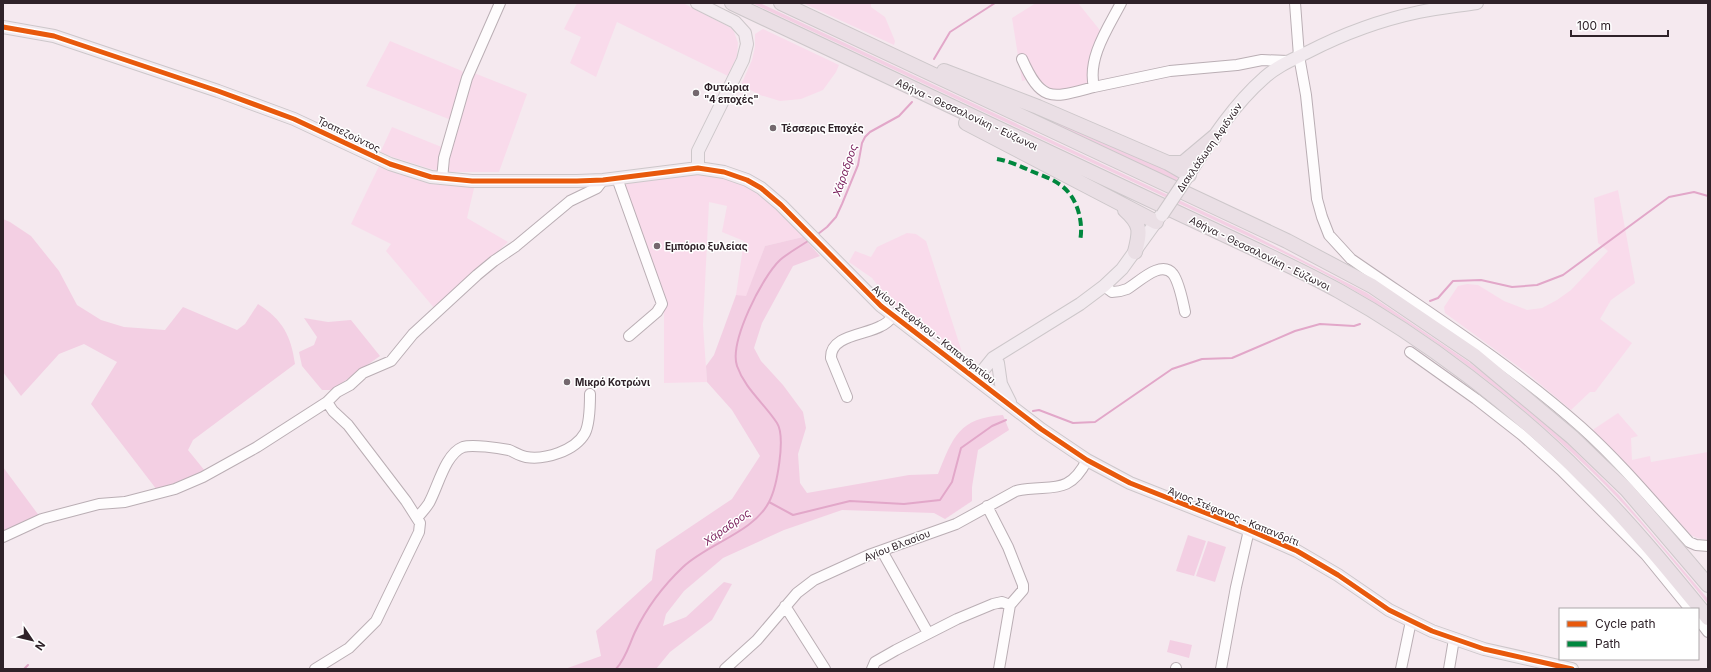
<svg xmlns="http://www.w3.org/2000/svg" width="1711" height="672" viewBox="0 0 1711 672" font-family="Inter,sans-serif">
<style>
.built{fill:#f9dbeb}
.green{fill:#f3cfe3}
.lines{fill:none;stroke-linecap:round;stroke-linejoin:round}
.stream{stroke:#e2a7c9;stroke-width:2}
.minor-casing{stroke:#baaeb4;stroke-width:12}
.major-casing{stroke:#cdc7ca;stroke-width:14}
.highway-casing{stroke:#cdc7ca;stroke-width:16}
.minor{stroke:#fefcfd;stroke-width:10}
.major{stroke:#f2eaef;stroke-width:12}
.highway{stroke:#eadfe5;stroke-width:14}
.major-bridge-casing{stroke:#cdc7ca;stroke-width:14;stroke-linecap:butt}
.major-bridge{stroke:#f2eaef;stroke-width:12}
.quiet{stroke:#00873e;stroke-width:4;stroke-dasharray:8 4;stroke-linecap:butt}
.cycleway-casing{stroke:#fff;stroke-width:8}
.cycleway{stroke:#e8590c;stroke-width:5}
.poi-dot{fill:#74686e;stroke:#fff;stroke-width:1.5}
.labels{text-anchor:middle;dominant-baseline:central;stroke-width:3;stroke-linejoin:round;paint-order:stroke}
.poi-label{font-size:10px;font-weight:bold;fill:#2f2229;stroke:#fff;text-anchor:start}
.street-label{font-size:10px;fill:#2f2229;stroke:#fff}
.water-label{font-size:11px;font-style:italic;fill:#761a58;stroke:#fff}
</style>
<rect width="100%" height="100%" fill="#f5e9ef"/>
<path class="built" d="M577,3H683L733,29L738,43L737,56L728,76L617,22L596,77L570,63L581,37L564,29Z
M803,3H871V7L885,17L895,41L894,45Z
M1036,3H1078L1103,34L1090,83L1065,90H1053L1036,78L1022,81L1012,18Z
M763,29L839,65L836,72L823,90L801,99L780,101L760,95L741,85L752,60L755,47V34Z
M390,41L462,71L465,76L451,120L366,86Z
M474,73L527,94L499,172H447V161Z
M392,127L444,148L437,171L380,153Z
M380,164L475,184L467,218L508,242L435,309L386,251L391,244L351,224Z
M694,170L743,181L779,207L803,237L765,246L746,297L736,295L744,241L722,232L727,206L709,202L703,325L707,382L664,383V301L620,180Z
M1618,190L1635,283L1611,300L1600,319L1632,343L1595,392H1590L1571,410L1527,373L1445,313L1444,307L1458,286L1467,284L1478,285L1504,301L1527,310L1542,308L1557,300L1571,290L1608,251L1598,243L1594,198Z
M907,233L916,234L926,241L962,352L960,354L889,300L872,278L849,262L855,251L871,257L877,247Z
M1618,413L1638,436L1631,438L1632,460L1650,456L1651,462L1708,452V540L1697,538L1691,535L1621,458L1593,431L1594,429Z"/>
<path class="green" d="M752,3H760L1249,233L1367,293L1469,362L1506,391L1567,443L1619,495L1708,599V604C1670,557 1632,510 1588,468C1515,398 1433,335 1345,285C1314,267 1281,252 1248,236Z
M951,76L1082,129L1179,176L1175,183Z
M3,219L10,222L31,236L59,271L77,305L101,320L124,327L165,330L183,307L237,330L245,324L258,304C283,320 291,336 295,364L193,440L188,450L205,471L157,490L91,404L117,362L84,344L59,354L21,396L3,372Z
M803,237L820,256L793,266L762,323L754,348L761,361L783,385L803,412L806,428L798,454L800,483L807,493L909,475L938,474C953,437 959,418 1003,415L1009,430L978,450L972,487V501L945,519L934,513L842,510L784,530L723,558L684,591L666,614L663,626L686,617L724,582L732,584L712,620L670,652L656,669H565L601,656L596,631L652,580L656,550L732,499L760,456L732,410L707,382L706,366L714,355L736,295L746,296L765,246Z
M304,318L328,322L351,320L380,356L332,390H322L302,366L299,352L314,345L317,337Z
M3,467L40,517L3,531Z
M1188,535L1206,541L1194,576L1176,571Z
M1208,541L1226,547L1215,582L1196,576Z
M1170,640L1192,645L1189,658L1167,652Z"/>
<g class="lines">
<path class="stream" d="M934,59L950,32L995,3
M818,234L827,227L836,217L842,204L858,165L862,143L865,137L870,132L899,116L912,102
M1430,301L1438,298L1453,281L1481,280L1512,287L1537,285L1563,275L1669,197L1694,192L1708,196
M1033,411L1039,410L1073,423L1095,422L1172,369L1202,359L1232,358L1295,331L1320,324L1354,326L1360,324
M769,502L793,515L850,501L904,504L940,500L952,482L961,448L992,426L1006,420
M24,669L28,665
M616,669C626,658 629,645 635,632C647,607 663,586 683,567C707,544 754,532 769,502C777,487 786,437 777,423C764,403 745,389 737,366C729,342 762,277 780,260C788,253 799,247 808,241"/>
<g class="minor-casing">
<path id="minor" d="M1121,3C1108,28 1087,58 1094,87L1170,71L1237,65L1262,60L1288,61
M1295,3L1299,56L1306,95L1317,199L1322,217L1329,235L1351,259C1429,313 1510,364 1581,427C1620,462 1654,503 1689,542L1696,545L1708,546
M1022,59C1042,104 1052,98 1094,87
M617,178L662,304L657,312L629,336
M442,179L444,158L467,78L500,3
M1104,286L1112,292C1117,292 1122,291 1127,289C1138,283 1161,259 1173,274C1179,282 1183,302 1185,312
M1410,352L1476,399L1522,435L1561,470L1646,555L1690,609
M847,397L831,358C830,335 866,335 881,326C886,324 890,320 893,316
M987,506L1008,547L1023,585V590L1010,605L999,669
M418,517C421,513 426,508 429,503C438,487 445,454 463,447C472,444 499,448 509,450C514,452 520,456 526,457C545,460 575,451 585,433C590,423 590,405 590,394
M3,537L42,519L99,504L125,502L175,489L203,477L257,447L327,402L337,392L350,385L363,373L391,361L413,334L477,275L494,261L516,246L570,201L597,188L603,180
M882,551L928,633
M785,606L825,669
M1698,619L1708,632
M315,669L349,648L376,621L419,532L420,523L406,501L348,425L333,411L327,402
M725,669L757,640L797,593L814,580L869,555L956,524L1016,491C1049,483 1068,498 1087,460
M872,669L875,662L896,650L957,619L993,604L1002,602L1010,605
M1176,669V668
M1221,669L1236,587L1249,530
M1401,669L1411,621
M1449,669L1454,639"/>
</g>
<g class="major-casing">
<path id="major" d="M697,3L735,22L745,33L747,44L743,60L698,151V168
M3,27L54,36L218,91L294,119L390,164L431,177L472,181H577L603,180L698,168L724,172L747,180L761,188L781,205L881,306L1041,429L1087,460L1130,483L1249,530L1297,551L1338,575L1389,610L1432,631L1484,649L1572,669
M1184,182C1208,145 1231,107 1264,78C1277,66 1292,60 1308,52C1343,34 1381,20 1419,12C1438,8 1458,6 1477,3
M998,363L1001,384L1010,402
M976,379L993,358L1080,304L1104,286L1122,269L1161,215"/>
</g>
<g class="highway-casing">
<path id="highway" d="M732,3L1244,244C1276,259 1308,274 1339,291C1424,338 1516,408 1584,477C1629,521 1668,569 1708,618
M781,3L1287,241L1372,286L1475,356L1572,437L1627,490L1708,585
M944,71L1038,107L1168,163L1189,175
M966,123L1156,222
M1169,163H1183L1214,137
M1125,210C1142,225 1140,232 1135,252"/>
</g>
<use href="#minor" class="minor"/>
<use href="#major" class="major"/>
<use href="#highway" class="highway"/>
<g class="major-bridge-casing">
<path id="major-bridge" d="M1162,215L1184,182"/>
</g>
<use href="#major-bridge" class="major-bridge"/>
<path class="quiet" d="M997,159C1009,161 1020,166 1031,171C1040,175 1051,178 1059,184C1077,195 1084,222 1080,241"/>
<g class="cycleway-casing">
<path id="cycleway" d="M3,27L54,36L218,91L294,119L390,164L431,177L472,181H577L603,180L698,168L724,172L747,180L761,188L781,205L881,306L1041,429L1087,460L1130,483L1249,530L1297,551L1338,575L1389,610L1432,631L1484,649L1572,669"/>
</g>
<use href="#cycleway" class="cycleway"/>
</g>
<g class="poi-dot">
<circle cx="696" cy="93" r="4"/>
<circle cx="773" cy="128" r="4"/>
<circle cx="657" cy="246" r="4"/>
<circle cx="567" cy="382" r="4"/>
</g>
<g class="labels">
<g class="poi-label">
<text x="704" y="87">Φυτώρια<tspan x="704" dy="12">"4 εποχές"</tspan></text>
<text x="781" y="128">Τέσσερις Εποχές</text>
<text x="665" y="246">Εμπόριο ξυλείας</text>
<text x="575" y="382">Μικρό Κοτρώνι</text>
</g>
<g class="street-label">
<text transform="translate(967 114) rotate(25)">Αθήνα - Θεσσαλονίκη - Εύζωνοι</text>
<text transform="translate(349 134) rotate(26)">Τραπεζούντος</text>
<text transform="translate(1209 147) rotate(-55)">Διακλάδωση Αφιδνών</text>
<text transform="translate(1260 253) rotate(26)">Αθήνα - Θεσσαλονίκη - Εύζωνοι</text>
<text transform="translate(934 334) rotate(38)">Αγίου Στεφάνου - Καπανδριτίου</text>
<text transform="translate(1234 516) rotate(22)">Άγιος Στέφανος - Καπανδρίτι</text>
<text transform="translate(897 545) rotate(-21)">Αγίου Βλασίου</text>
</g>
<g class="water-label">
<text transform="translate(845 170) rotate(-71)">Χάραδρος</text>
<text transform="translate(727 527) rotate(-35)">Χάραδρος</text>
</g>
</g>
<rect width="1711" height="672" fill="none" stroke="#2f2229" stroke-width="8"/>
<rect x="1559" y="608" width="140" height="52" fill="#ffffff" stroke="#aca7a9"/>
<rect x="1567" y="621" width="20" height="6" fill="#e8590c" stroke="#aca7a9"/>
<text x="1595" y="628" font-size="12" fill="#2f2229">Cycle path</text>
<rect x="1567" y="641" width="20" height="6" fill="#00873e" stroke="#aca7a9"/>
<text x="1595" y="648" font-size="12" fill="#2f2229">Path</text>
<g transform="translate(32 640) rotate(125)" stroke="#ffffff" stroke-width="3" paint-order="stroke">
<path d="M0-3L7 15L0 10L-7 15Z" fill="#2f2229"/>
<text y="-6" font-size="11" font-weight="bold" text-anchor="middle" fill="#2f2229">N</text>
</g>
<path d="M1571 30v6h97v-6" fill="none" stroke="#2f2229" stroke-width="2"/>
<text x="1577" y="30" font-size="12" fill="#2f2229" stroke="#ffffff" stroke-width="3" paint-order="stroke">100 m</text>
</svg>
